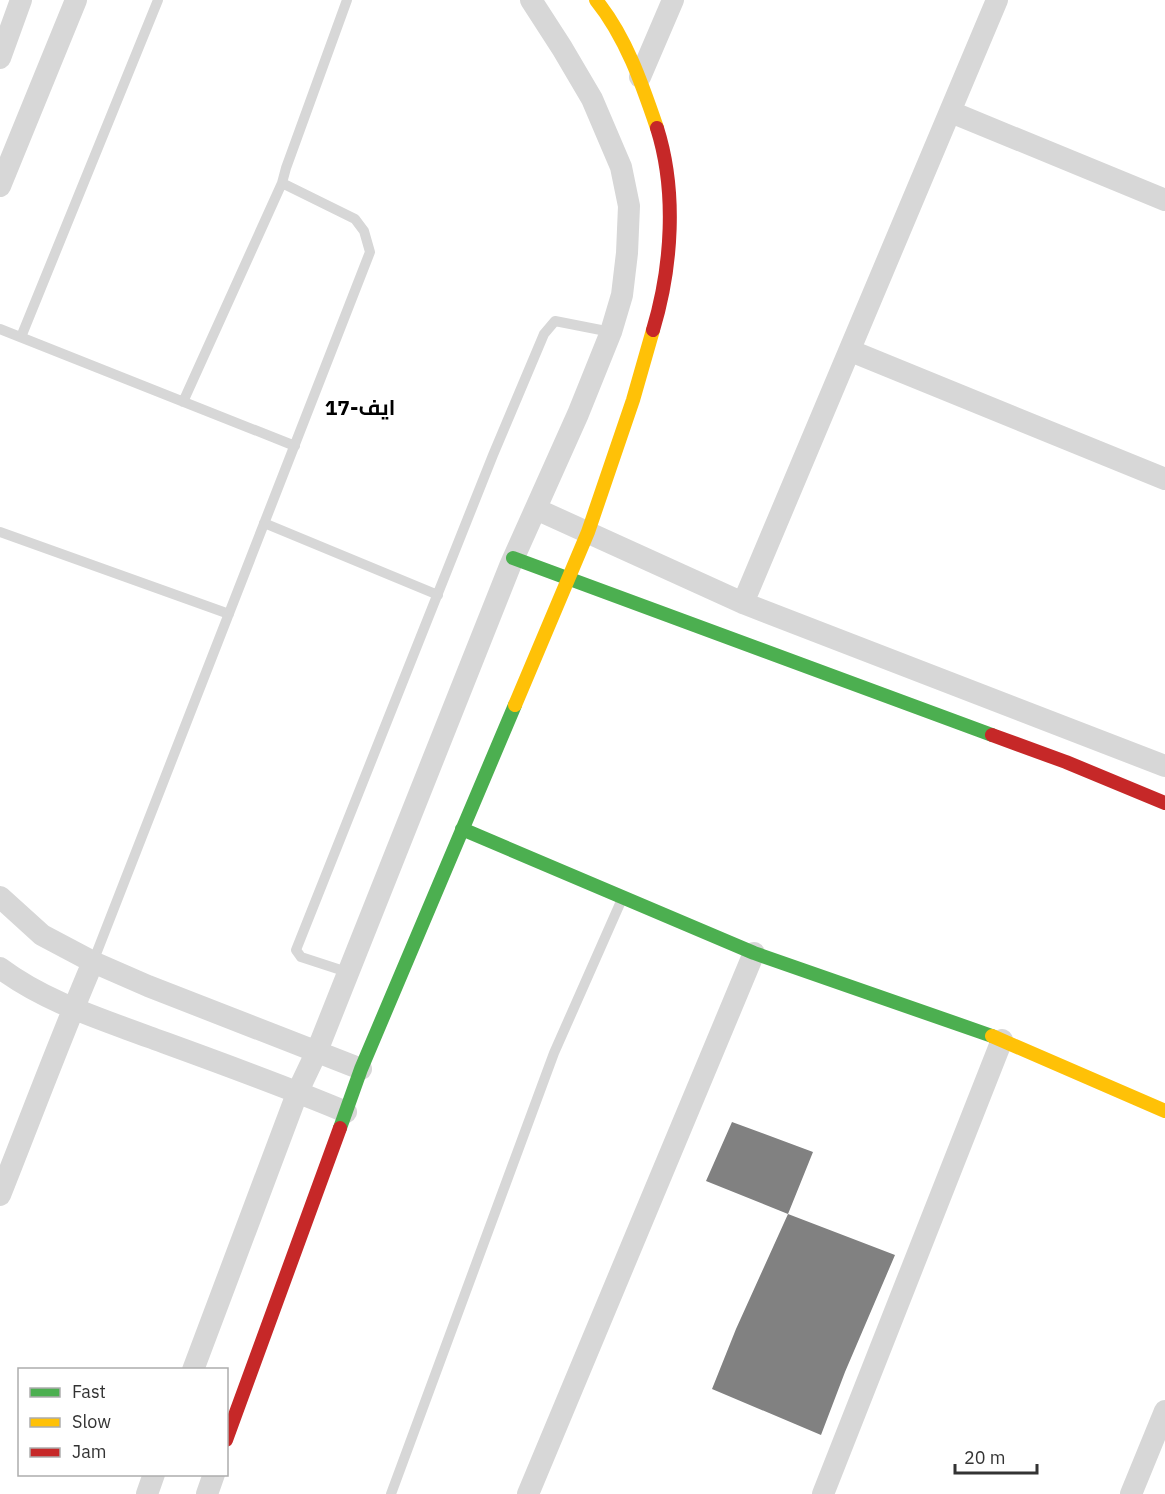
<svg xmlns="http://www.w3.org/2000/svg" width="1165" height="1494" viewBox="0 0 1165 1494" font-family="'IBM Plex Sans',Cairo,sans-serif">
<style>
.building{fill:#818181}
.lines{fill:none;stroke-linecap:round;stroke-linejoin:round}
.lane{stroke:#d7d7d7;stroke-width:10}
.street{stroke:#d7d7d7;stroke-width:22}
.fast{stroke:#4caf50;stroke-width:14}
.slow{stroke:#ffc107;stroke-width:14}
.jam{stroke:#c62828;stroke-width:14}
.labels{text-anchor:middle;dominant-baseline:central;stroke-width:6;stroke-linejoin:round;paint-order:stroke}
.district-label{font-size:21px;font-weight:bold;fill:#000;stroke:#fff}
</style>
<rect width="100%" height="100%" fill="#fff"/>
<path class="building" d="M732,1122L813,1152L788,1214L706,1181Z
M788,1214L895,1255L845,1372L821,1435L712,1389L736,1329Z"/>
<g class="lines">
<path class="lane" d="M0,329L295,446
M21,337L158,0
M183,402L282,183
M264,523L438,595
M0,532L229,614
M93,962L370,252L364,231L355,219L282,183L286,168L347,0
M347,972L301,957L296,950L493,455L544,334L555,321L611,332
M391,1494L554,1053L622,899"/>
<path class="street" d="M0,58L21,0
M640,77L673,0
M951,112L1165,200
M0,186L76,0
M851,351L1165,479
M536,509L743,603L1165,766
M743,603L997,0
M0,897L42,935L93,962L148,986L361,1069
M0,968C44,1001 98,1018 149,1037C215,1061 282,1085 346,1112
M0,1195C31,1117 60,1039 93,962
M193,1370L298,1091L317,1051L510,566L578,414L611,332L622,295L627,253L629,206L621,167L592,99L562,48L531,0
M147,1494L154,1474
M207,1494L214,1474
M528,1494L754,953
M823,1494L1002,1040
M1131,1494L1165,1411"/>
<path class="fast" d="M513,558L992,735
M462,829L754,953L992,1036
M340,1128L361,1069L515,705"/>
<path class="slow" d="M596,0C626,37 642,84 657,128
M515,705L588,532L633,400L653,330
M992,1036L1165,1111"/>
<path class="jam" d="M653,330C672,267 677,191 657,128
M992,735L1066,762L1165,803
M226,1440L340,1128"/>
</g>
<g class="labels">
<g class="district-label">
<text x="360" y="407">ایف-17</text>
</g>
</g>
<rect x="18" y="1368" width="210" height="108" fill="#ffffff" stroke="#adadad" stroke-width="1.5"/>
<rect x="30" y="1388" width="30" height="9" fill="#4caf50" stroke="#adadad" stroke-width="1.5"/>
<text x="72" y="1398" font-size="18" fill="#333333">Fast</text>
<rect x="30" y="1418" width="30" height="9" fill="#ffc107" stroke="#adadad" stroke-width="1.5"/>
<text x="72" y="1428" font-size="18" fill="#333333">Slow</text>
<rect x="30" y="1448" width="30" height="9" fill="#c62828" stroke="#adadad" stroke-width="1.5"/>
<text x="72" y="1458" font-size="18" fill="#333333">Jam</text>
<path d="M955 1464v9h82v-9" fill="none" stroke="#333333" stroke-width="3"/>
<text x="964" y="1464" font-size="18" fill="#333333" stroke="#ffffff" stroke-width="4.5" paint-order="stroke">20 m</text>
</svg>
